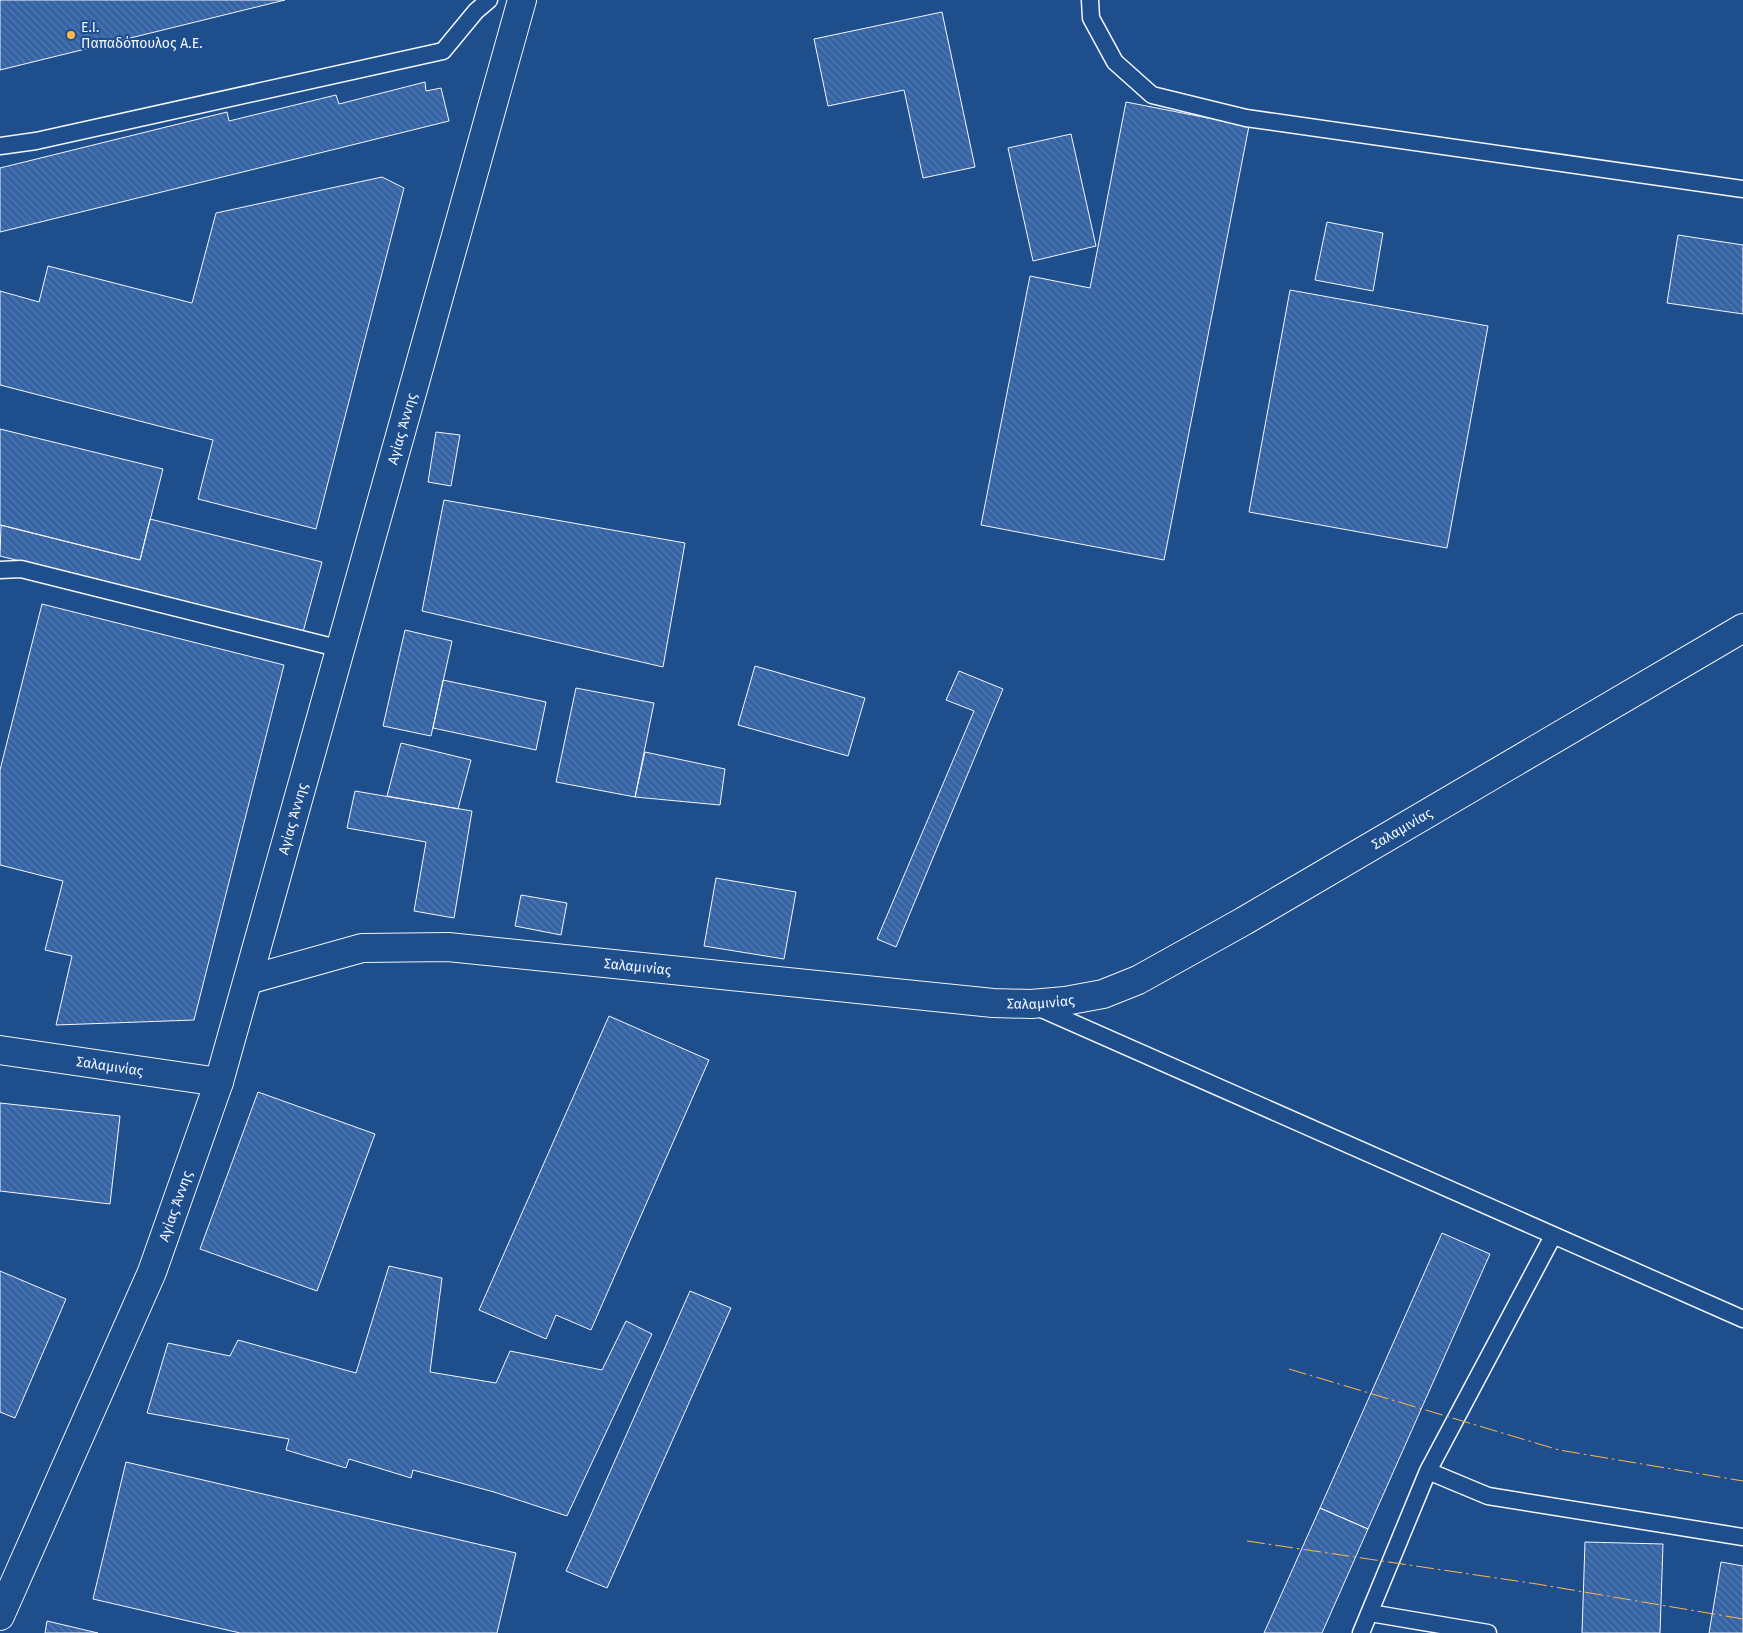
<svg xmlns="http://www.w3.org/2000/svg" width="1743" height="1633" viewBox="0 0 1743 1633" font-family="'Fira Sans',sans-serif">
<style>
.building{fill:url(#building-back-hatch);stroke:#f2f6ff}
.lines{fill:none;stroke-linecap:round;stroke-linejoin:round}
.lane-casing{stroke:#f2f6ff;stroke-width:19}
.street-casing{stroke:#f2f6ff;stroke-width:30}
.secondary-casing{stroke:#f2f6ff;stroke-width:30}
.lane{stroke:#1f4e8c;stroke-width:16}
.street{stroke:#1f4e8c;stroke-width:28}
.secondary{stroke:#1f4e8c;stroke-width:28}
.power{stroke:#ffb74d;stroke-width:1;stroke-dasharray:18 4 2.5 4;stroke-linecap:butt}
.poi-dot{fill:#ffb74d;stroke:#1f4e8c;stroke-width:2}
.labels{text-anchor:middle;dominant-baseline:central;stroke-width:4;stroke-linejoin:round;paint-order:stroke}
.poi-label{font-size:14px;fill:#f2f6ff;stroke:#1f4e8c;text-anchor:start}
.street-label{font-size:14px;fill:#f2f6ff;stroke:#1f4e8c}
</style>
<defs>
<pattern id="building-back-hatch" width="6" height="6" patternUnits="userSpaceOnUse" patternTransform="scale(1.25)"><rect width="6" height="6" fill="#3563a3"/><path d="M-1 5l2 2M0 0l6 6M5-1l2 2" fill="none" stroke="#537ab1"/></pattern>
</defs>
<rect width="100%" height="100%" fill="#1f4e8c"/>
<path class="building" d="M0,0H285L0,70Z
M942,12L975,167L923,178L904,90L828,106L814,39Z
M425,82L426,91L441,88L449,121L0,232V168L227,112L229,121L336,95L339,104Z
M1126,102L1249,126L1164,560L981,525L1030,276L1090,288Z
M1071,134L1096,246L1033,261L1008,148Z
M382,177L404,188L316,529L198,499L213,440L0,385V291L39,302L48,266L192,303L216,213Z
M1327,222L1383,233L1373,291L1315,280Z
M1678,235L1743,245V314L1667,303Z
M1290,290L1488,326L1447,548L1249,512Z
M0,429L163,469L140,560L0,525Z
M436,432L460,435L451,486L428,482Z
M444,500L685,543L663,667L422,611Z
M150,519L322,562L303,632L0,556L1,525L140,560Z
M42,604L284,665L194,1020L56,1025L72,956L45,950L63,881L0,865V770Z
M405,630L452,641L431,736L383,726Z
M755,666L865,698L848,756L738,725Z
M959,671L1003,689L896,947L877,939L974,711L946,700Z
M443,680L546,702L536,750L433,728Z
M576,688L654,703L635,797L556,782Z
M401,743L471,760L458,809L387,796Z
M645,752L725,769L720,805L635,797Z
M355,791L472,811L454,918L414,911L426,842L347,828Z
M716,878L796,892L784,959L704,946Z
M521,895L567,903L561,935L515,926Z
M609,1016L709,1060L591,1330L556,1315L546,1339L479,1310Z
M258,1092L375,1134L317,1291L200,1249Z
M0,1103L120,1116L110,1204L0,1191Z
M1442,1233L1490,1254L1368,1529L1320,1508Z
M389,1266L442,1278L430,1372L496,1383L510,1351L602,1370L626,1321L652,1334L567,1516L494,1492L413,1470L411,1478L349,1459L346,1468L286,1450L289,1439L147,1413L168,1343L230,1356L238,1340L356,1373Z
M0,1271L66,1299L15,1418L0,1412Z
M690,1291L731,1308L607,1588L566,1571Z
M126,1462L516,1553L497,1633H240L93,1599Z
M1320,1508L1368,1529L1322,1633H1264Z
M1585,1542L1663,1544L1660,1633H1582Z
M1721,1562L1743,1566V1633H1709Z
M47,1621L98,1633H45Z"/>
<g class="lines">
<g class="lane-casing">
<path id="lane" d="M1090,0L1091,18L1115,62L1152,95L1246,118L1743,189
M0,146L36,141L443,51L476,11L489,0
M0,570L21,569L341,649
M1037,1007L1743,1319
M1428,1471L1488,1496L1743,1537
M1370,1613L1488,1633
M1361,1633L1428,1471L1553,1236"/>
</g>
<g class="street-casing">
<g id="street">
<path id="s1" d="M248,980L362,948L448,947L993,1003L1031,1004L1065,1001L1103,994L1138,980L1244,921L1743,628"/>
<path id="s2" d="M0,1050L219,1082"/>
</g>
</g>
<g class="secondary-casing">
<g id="secondary">
<path id="s3" d="M0,1616L152,1272L219,1082L522,0"/>
</g>
</g>
<use href="#lane" class="lane"/>
<use href="#street" class="street"/>
<use href="#secondary" class="secondary"/>
<path class="power" d="M1289,1369L1559,1450L1743,1481
M1247,1541L1537,1584L1743,1619"/>
</g>
<circle class="poi-dot" cx="71" cy="35" r="5"/>
<g class="labels">
<g class="poi-label">
<text x="81" y="27">Ε.Ι.<tspan x="81" dy="16">Παπαδόπουλος Α.Ε.</tspan></text>
</g>
<g class="street-label">
<text stroke="none"><textPath href="#s3" startOffset="1256">Αγίας Άννης</textPath></text>
<text stroke="none"><textPath href="#s3" startOffset="851">Αγίας Άννης</textPath></text>
<text stroke="none"><textPath href="#s1" startOffset="1205">Σαλαμινίας</textPath></text>
<text stroke="none"><textPath href="#s1" startOffset="395">Σαλαμινίας</textPath></text>
<text stroke="none"><textPath href="#s1" startOffset="800">Σαλαμινίας</textPath></text>
<text stroke="none"><textPath href="#s2" startOffset="111">Σαλαμινίας</textPath></text>
<text stroke="none"><textPath href="#s3" startOffset="446">Αγίας Άννης</textPath></text>
</g>
</g>
</svg>
